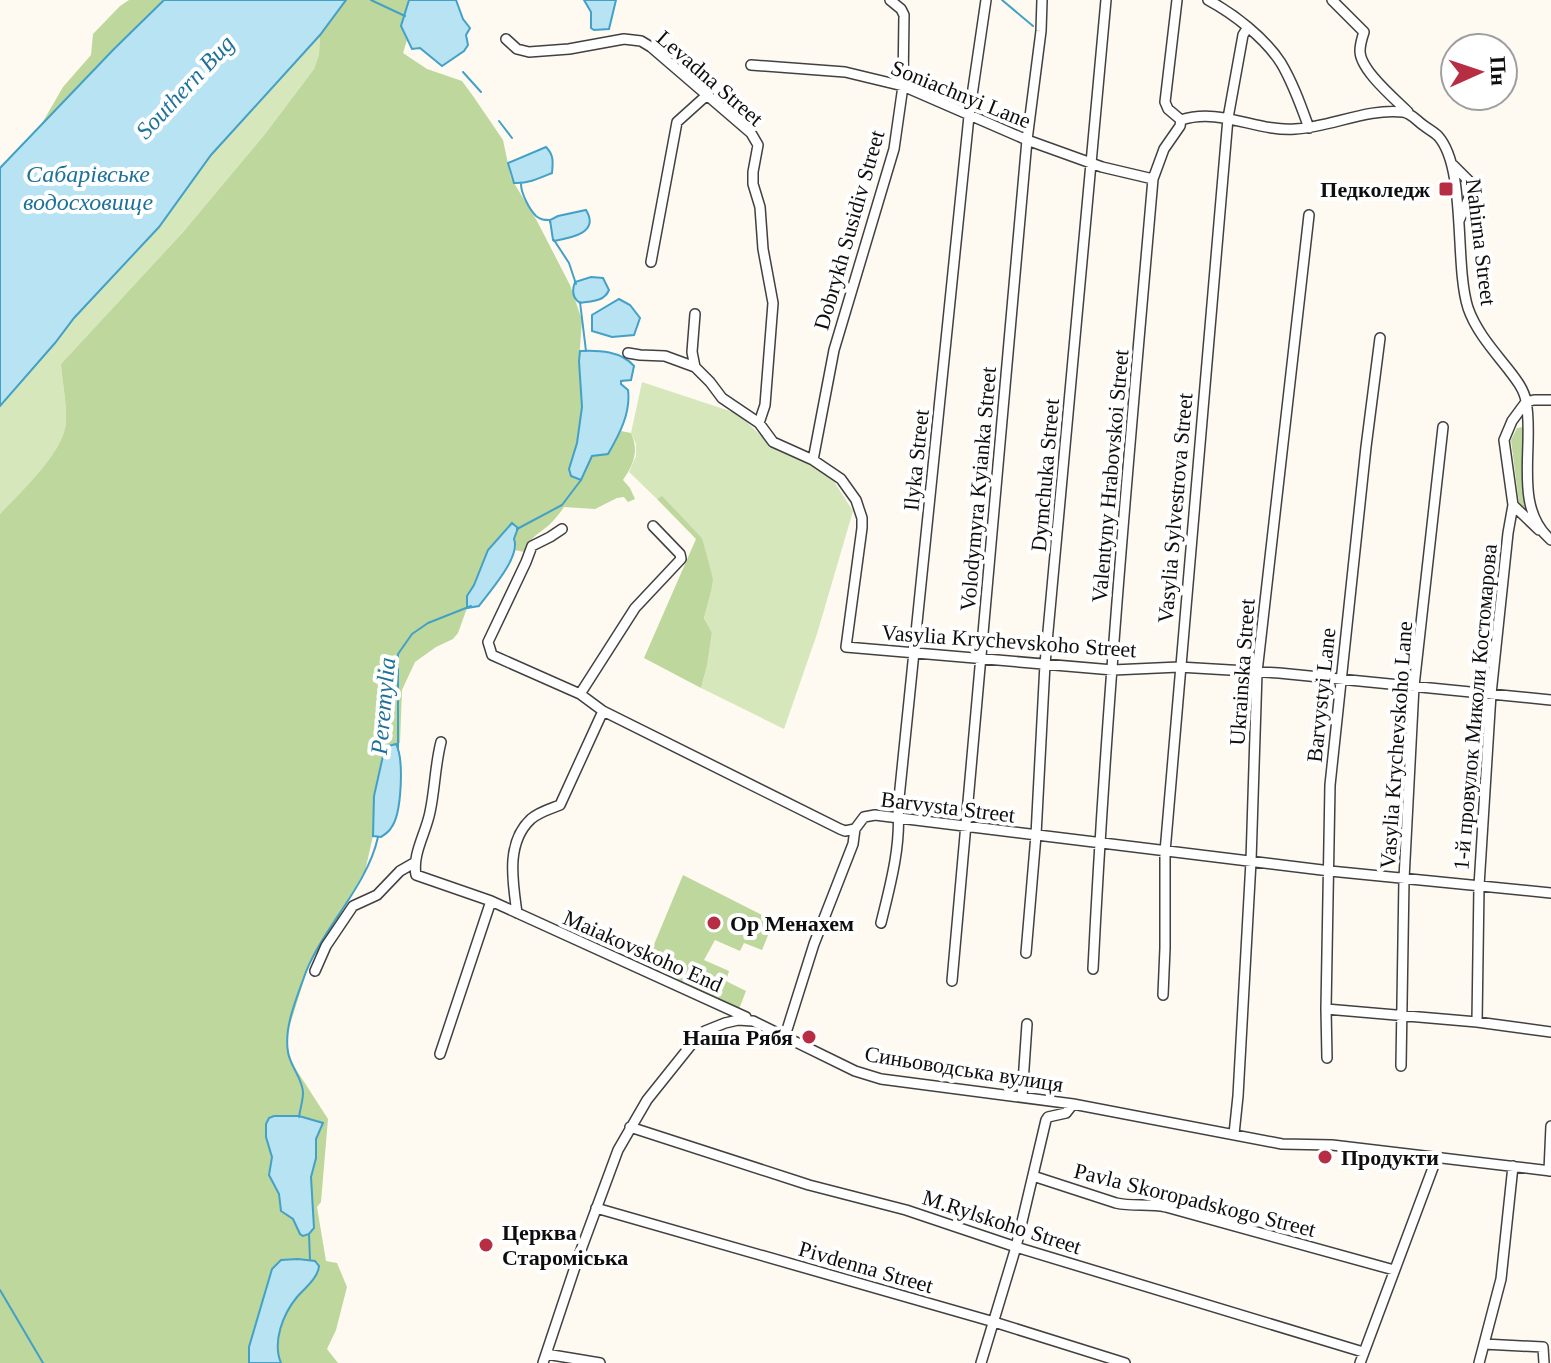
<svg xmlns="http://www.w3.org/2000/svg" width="1551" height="1363" viewBox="0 0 1551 1363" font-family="'Times New Roman',serif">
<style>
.green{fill:#d7e7bc}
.forest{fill:#bdd79c;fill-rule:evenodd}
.water{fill:#b8e3f3;stroke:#43a0c6;stroke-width:2}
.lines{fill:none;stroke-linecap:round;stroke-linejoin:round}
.stream{stroke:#43a0c6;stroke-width:2}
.minor-casing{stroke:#414141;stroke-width:12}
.minor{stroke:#fff;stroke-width:9}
.poi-dot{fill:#b72e44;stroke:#fff;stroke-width:3}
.labels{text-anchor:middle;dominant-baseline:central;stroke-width:8;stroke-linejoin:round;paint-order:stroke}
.street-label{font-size:22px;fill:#0e0e0e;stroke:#fff}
.poi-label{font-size:22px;font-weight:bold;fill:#0e0e0e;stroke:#fff;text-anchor:start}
.water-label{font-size:24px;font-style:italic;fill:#1e729a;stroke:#fff}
</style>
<rect width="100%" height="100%" fill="#fefaf1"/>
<path class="green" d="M320,35L319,55L314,69L265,134L184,231L61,364C62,382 67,403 66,421C65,452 20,492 0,514V406L55,343L74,318L159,227L211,155Z
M642,382L739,414L772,447L808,463L833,480L853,511L817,634L784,729L701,688L707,666L712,633L704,618L711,592L702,538L662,497L657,499L629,472L636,456V444L631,433Z"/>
<path class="forest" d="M129,0H164L113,49L41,125L63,87L91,55L93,34L120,6Z
M346,0H409L401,26L407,40L403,53L427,69L462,81L473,96L503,140L511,178L537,221L570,285L582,320L579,361L582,407L577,443L569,469L592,456L608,454L621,431L631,433C639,451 634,464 623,480L630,488L635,499L628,502L624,497L617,498L595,509L564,507C560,513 556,518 551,523C540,534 531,535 524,552L515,550L516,545L514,539L518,528L512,523L488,550L474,585L468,596L467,608L458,633L453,639L436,647L415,662L402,690L400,743L385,747L374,796L373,836L365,871L308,967L288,1031L287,1043L290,1060L328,1119L321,1202L317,1207L326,1261L337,1263L347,1287L336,1330L327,1349L338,1363H0V514C20,492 65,452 66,421C67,403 62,382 61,364L184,231L265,134L314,69L319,55L320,35ZM274,1116H285L316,1139V1158L311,1177L314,1228L309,1234L303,1236L300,1234L293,1219L281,1212L279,1194L269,1175L272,1153L269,1118Z
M1523,427L1528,512L1520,510L1511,440L1517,428Z
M662,496L702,538L713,579L711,592L704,618L712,633L707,666L701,688L644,658L696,539L657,499Z
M683,875L774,921L762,950L744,943L740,951L715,940L704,960L729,971L726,981L746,991L739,1009L645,966Z"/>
<path class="water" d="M164,0H346L320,35L211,155L159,227L74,318L55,343L0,406V168L113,50Z
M409,0H456L463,19L470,28L466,35L468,45L464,51L442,66L420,48L412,49L401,26Z
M584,0H616L609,29L594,30L591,28V12Z
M546,147C554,155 553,162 552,173C540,178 527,184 514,183L508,163Z
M586,210C600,233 571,238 554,241L553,240L550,220L558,216Z
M591,277L603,278L609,290C604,302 591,301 580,303C572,298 572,290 575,282Z
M619,299L630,305L640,318L634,335L612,337L592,331V315Z
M580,351C599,350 621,351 634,366L631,380L621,381V384L628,390C631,413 619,435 608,454L592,456L581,480L571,476L569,469L577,443L582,407L579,361Z
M512,523L518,528L514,539C521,557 490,591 479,606L467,608V596L474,585L488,550Z
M396,744C404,759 402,814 391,828C389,832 385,834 381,837L373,836L374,796L385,747Z
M274,1116H299L323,1123L316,1139V1158L311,1177L314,1228L309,1234L303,1236L300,1234L293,1219L281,1211L279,1194L269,1175L272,1157L266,1137V1124L269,1118Z
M298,1259L315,1261L319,1266C318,1278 305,1288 297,1297C283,1314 272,1342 281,1363H249V1347L272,1269L281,1260Z"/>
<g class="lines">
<path class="stream" d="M371,0L405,16
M1002,0L1033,26
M463,72L481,92
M499,121L512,138
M521,184C521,193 529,209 536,216C541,220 544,220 550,220V222
M554,240L569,263L576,284
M580,302L586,351
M517,529L562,505L581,480
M398,749V654L412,634L428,623L471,606
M299,1117C300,1110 303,1100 303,1093C303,1079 290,1066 288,1052C284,1029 295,1002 303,980C319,931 367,888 378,837
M309,1234L310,1260
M0,1290L43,1363"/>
<g class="minor-casing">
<path id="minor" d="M1208,0C1234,14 1265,38 1281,63C1293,83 1301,106 1309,128
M1332,0L1364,32C1362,38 1360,45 1360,51C1360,70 1395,99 1408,112
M506,39L517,49L529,52L569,49L624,39L641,41L651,47L751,133L758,145L753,172V184L760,207L763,249L773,303L765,405L759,423
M751,65L845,72L903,86L1027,140L1102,167L1153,179
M1181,120C1220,107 1257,132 1295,129C1331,127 1367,108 1403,112C1411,113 1416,120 1423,125C1428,129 1434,132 1438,136C1467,168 1454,264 1468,308C1476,331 1493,350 1508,369C1515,378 1524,389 1526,401C1535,445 1512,507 1551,540
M1453,165L1474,186L1459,221
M651,262L677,122L707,95
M695,314L692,352L695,367L710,382L722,398L759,423L773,442L813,460L841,479L856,500L862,518V528L846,647L1113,670L1179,667L1279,673L1551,700
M628,353L640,355L665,356L695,367
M1526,402L1534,400H1551
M813,460L834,350L894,149L903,86L904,15L901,9L890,0
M1513,505L1539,530
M562,529L550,537L532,546L526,562L488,642L492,655L580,694L603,711L840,829L845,831L855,829L864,817L875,815L1330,871L1551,893
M580,694L635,608L681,559L680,554L653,526
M441,742C435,765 435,789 430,812C426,833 412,854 416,875L491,901L746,1017
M517,913C513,883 505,843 531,819C539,812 550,809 560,805L603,711
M881,923C890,886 901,847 898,808L969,116L986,0
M1026,953L1036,835L1045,664L1106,0
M1093,969C1106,705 1130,442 1153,179L1164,149L1180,126L1181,120L1168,109L1165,102L1177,0
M315,971L326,946L353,906L377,895L400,871L414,863
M952,981L1027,140L1041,31L1042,0
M1163,995L1165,948V852L1228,118L1243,35L1248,27
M1326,1009L1477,1022L1551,1032
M1477,1022L1479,886L1491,694L1508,533L1513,505L1504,440L1512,421L1526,402
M785,1036L814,944L853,844L855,829
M440,1054L491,901
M1327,1058L1326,1009L1330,785L1366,447L1380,338
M1401,1066L1404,879L1414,686L1443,427
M1022,1097L1027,1024
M630,1127L809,1185L906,1210L1016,1247L1363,1352
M1234,1134L1238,1096L1251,861L1257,672L1309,215
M1549,1171L1551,1126
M1033,1176L1116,1203C1133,1207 1149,1203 1166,1207L1394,1270
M596,1208L994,1322L1125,1363
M1484,1344L1543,1347L1544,1363
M546,1354L600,1363
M543,1363L578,1258L618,1150L647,1100L695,1040L705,1031L725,1023L738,1020L753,1021L855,1071L881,1079L1073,1104L1282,1144L1332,1145L1551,1171
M981,1363L1016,1247L1046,1120L1048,1117L1066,1113L1073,1104
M1360,1363L1437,1157
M1479,1363L1501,1279L1513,1166"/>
</g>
<use href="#minor" class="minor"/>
</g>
<g class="poi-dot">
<rect x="1438" y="181" width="16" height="16" rx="4"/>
<circle cx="714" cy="923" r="8"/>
<circle cx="809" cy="1037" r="8"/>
<circle cx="1325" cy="1157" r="8"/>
<circle cx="486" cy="1245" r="8"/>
</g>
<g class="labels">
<g class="street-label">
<text transform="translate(710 78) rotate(41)">Levadna Street</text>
<text transform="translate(961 94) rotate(22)">Soniachnyi Lane</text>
<text transform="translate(849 230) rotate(-74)">Dobrykh Susidiv Street</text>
<text transform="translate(1481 242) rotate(83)">Nahirna Street</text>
<text transform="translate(916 460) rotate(-84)">Ilyka Street</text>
<text transform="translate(1045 475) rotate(-85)">Dymchuka Street</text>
<text transform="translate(1110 476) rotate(-85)">Valentyny Hrabovskoi Street</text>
<text transform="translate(978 489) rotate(-85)">Volodymyra Kyianka Street</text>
<text transform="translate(1175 508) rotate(-85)">Vasylia Sylvestrova Street</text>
<text transform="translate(1009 641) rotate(4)">Vasylia Krychevskoho Street</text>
<text transform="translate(1242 672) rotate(-86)">Ukrainska Street</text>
<text transform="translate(1321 695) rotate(-84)">Barvystyi Lane</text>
<text transform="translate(1475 707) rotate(-85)">1-й провулок Миколи Костомарова</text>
<text transform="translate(1396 745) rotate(-86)">Vasylia Krychevskoho Lane</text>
<text transform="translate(948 807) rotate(7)">Barvysta Street</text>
<text transform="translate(643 951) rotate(24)">Maiakovskoho End</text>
<text transform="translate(964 1069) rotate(9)">Синьоводська вулиця</text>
<text transform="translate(1195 1200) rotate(14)">Pavla Skoropadskogo Street</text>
<text transform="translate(1002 1222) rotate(18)">M.Rylskoho Street</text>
<text transform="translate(866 1267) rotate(16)">Pivdenna Street</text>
</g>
<g class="poi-label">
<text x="1430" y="189" text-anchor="end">Педколедж</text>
<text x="730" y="923">Ор Менахем</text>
<text x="793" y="1037" text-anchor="end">Наша Рябя</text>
<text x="1341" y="1157">Продукти</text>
<text x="502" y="1232">Церква<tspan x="502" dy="25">Староміська</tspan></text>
</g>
<g class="water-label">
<text transform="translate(185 87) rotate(-47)">Southern Bug</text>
<text x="88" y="174">Сабарівське<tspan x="88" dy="28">водосховище</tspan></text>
<text transform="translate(383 706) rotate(-85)">Peremylia</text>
</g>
</g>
<g transform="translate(1479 72) rotate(87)"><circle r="38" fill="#ffffff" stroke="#9f9f9f" stroke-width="2"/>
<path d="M0-6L14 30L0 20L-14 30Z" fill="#b72e44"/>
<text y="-12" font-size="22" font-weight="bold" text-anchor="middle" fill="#0e0e0e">Пн</text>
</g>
</svg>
